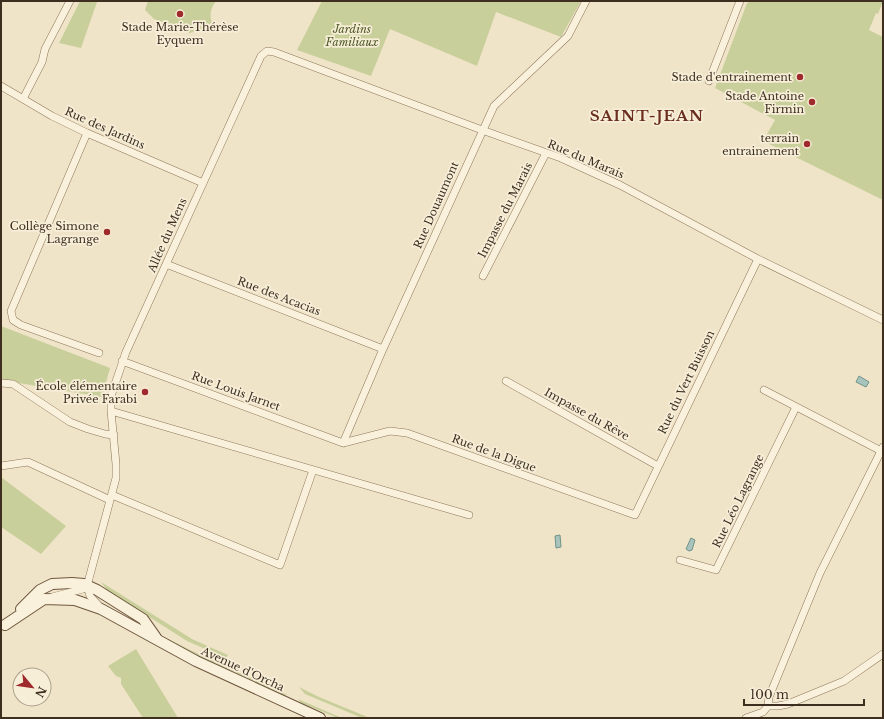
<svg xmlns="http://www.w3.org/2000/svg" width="884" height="719" viewBox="0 0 884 719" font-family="'Libre Baskerville',serif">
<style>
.green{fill:#c9cf9b}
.water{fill:#a9c4bc;stroke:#6f938a}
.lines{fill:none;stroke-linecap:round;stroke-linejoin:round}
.street-casing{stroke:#8d765c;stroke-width:8}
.secondary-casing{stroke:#6f573f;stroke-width:12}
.street{stroke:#faf1dc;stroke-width:7}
.secondary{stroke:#faf1dc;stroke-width:10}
.poi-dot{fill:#9e2a2b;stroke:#f7eed8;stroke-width:1.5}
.labels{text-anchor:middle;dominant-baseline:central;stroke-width:3.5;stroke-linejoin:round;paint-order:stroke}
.poi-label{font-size:11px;fill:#3d2e20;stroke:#f7eed8;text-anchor:end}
.park-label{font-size:11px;font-style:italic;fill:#4d5a26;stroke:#f7eed8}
.street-label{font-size:11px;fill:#3d2e20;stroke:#f7eed8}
.district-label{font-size:15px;font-weight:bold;letter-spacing:1px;fill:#6b2e1e;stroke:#f7eed8}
</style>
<rect width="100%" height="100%" fill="#f0e4c8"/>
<path class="green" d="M80,1H96L97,2L81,48L59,43Z
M148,1H216C210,9 209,16 213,25L190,33L154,19L145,10Z
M322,1H581L561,37L496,12L477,66L390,29L371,76L297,50Z
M752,1H883L878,14L876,13L869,30L883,37V200L763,141L775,120L715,88L747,3Z
M1,326L110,368L102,397L1,380Z
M1,477L66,526L41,554L1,527Z
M101,582L192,639L228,655L226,658L187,641L107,590Z
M168,639C207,659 247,676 287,695L285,696L230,670L196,656L167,641Z
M136,649L178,718H143L121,684V678L116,676L108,666Z
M299,687L319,697L370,718H362L305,694Z
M298,699L342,718H338L301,703Z"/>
<path class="water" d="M859,376L869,382L866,387L856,382Z
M560,535L561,547L556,548L555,536Z
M691,538L695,540L692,550L689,551L686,549Z"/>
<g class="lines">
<g class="street-casing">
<path id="street" d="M709,81L740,1
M1,86L52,116L87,133L203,183
M23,99L42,62L45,49L70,1
M87,133L11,311L13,320L21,325L99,353
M166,264L383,349
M483,276L546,153
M122,361L343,443
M506,381L658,466
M1,383L13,384L70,422L88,429L105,434L114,435
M764,390L883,452
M111,411L469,515
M343,443L390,431L407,433L635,515L758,259
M343,443L383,349L494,106L568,36L586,1
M1,466L28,462L110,500
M112,495L280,565L313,470
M680,560L716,570L796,407
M52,597L83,589L87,586
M101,608L90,596L87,586L116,478V464L111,411V396L126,352L261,56L267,51L274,52L482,130L561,158L620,185L758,259L883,320
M768,706L769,697L820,573L883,447
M746,718L763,712L768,706H778L788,704L844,681L883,654"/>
</g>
<g class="secondary-casing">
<path id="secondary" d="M21,609L40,590L52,584L72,583L84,584L97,590L143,619L157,639
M5,625L44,599L75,600L101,609L196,661L320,718"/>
</g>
<use href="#street" class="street"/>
<use href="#secondary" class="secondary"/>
</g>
<g class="poi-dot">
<circle cx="180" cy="14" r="4"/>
<circle cx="800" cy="77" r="4"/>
<circle cx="812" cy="102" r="4"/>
<circle cx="807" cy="144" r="4"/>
<circle cx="107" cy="232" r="4"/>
<circle cx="145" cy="392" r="4"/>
</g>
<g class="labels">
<g class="poi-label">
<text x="180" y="27" text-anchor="middle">Stade Marie-Thérèse<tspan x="180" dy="13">Eyquem</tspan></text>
<text x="792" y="77">Stade d'entrainement</text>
<text x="804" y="96">Stade Antoine<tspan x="804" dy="13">Firmin</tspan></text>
<text x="799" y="138">terrain<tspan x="799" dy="13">entrainement</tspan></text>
<text x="99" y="226">Collège Simone<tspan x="99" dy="13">Lagrange</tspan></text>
<text x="137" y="386">École élémentaire<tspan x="137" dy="13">Privée Farabi</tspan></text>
</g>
<g class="park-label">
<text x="352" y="29">Jardins<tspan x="352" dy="13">Familiaux</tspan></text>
</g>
<g class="street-label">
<text transform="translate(105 128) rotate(24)">Rue des Jardins</text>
<text transform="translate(586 159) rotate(23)">Rue du Marais</text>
<text transform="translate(436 205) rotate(-66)">Rue Douaumont</text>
<text transform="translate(505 210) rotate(-63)">Impasse du Marais</text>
<text transform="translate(167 235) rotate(-66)">Allée du Mens</text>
<text transform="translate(279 296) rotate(21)">Rue des Acacias</text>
<text transform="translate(686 382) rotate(-64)">Rue du Vert Buisson</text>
<text transform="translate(236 391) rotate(20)">Rue Louis Jarnet</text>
<text transform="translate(587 414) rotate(29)">Impasse du Rêve</text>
<text transform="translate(494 453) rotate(20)">Rue de la Digue</text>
<text transform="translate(738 501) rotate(-64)">Rue Léo Lagrange</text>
<text transform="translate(243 669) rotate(25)">Avenue d'Orcha</text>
</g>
<g class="district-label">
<text x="647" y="115">SAINT-JEAN</text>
</g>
</g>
<rect width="884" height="719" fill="none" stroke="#3d2e20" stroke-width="4"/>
<g transform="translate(32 687) rotate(119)"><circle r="19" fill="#f7eed8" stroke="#ada18e"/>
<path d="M0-3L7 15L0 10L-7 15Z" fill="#9e2a2b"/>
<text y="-6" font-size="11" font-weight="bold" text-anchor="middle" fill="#3d2e20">N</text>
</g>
<path d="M744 699v6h120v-6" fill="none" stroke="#3d2e20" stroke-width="2"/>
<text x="750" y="699" font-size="12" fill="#3d2e20" stroke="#f7eed8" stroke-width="3" paint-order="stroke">100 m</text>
</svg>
